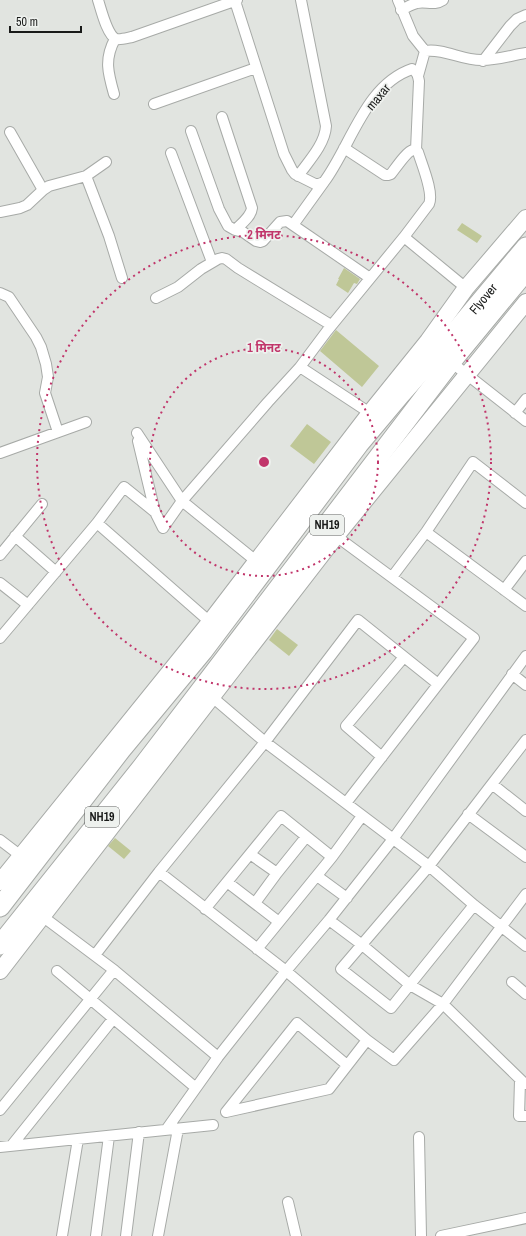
<svg xmlns="http://www.w3.org/2000/svg" width="526" height="1236" viewBox="0 0 526 1236" font-family="'Archivo Narrow','Noto Sans Devanagari',sans-serif">
<style>
.building{fill:#bfc797}
.lines{fill:none;stroke-linecap:round;stroke-linejoin:round}
.street-casing{stroke:#a7aaa7;stroke-width:12}
.primary-casing{stroke:#a7aaa7;stroke-width:18}
.highway-casing{stroke:#a7aaa7;stroke-width:21}
.street{stroke:#fff;stroke-width:10}
.primary{stroke:#fff;stroke-width:16}
.highway{stroke:#fff;stroke-width:19}
.ring{fill:none;stroke:#c1366b;stroke-width:2;stroke-dasharray:2 4}
.labels{text-anchor:middle;dominant-baseline:central;stroke-width:3.5;stroke-linejoin:round;paint-order:stroke}
.shield{fill:#eef1ee;stroke:#595a59;stroke-width:1}
.shield-label{font-size:12px;font-weight:bold;fill:#191a19}
.street-label{font-size:13px;fill:#191a19;stroke:#eef1ee}
.centre{fill:#c1366b;stroke:#eef1ee;stroke-width:2}
.ring-label{font-size:12px;text-anchor:middle;font-weight:bold;fill:#c1366b;stroke:#eef1ee;stroke-width:3.5;stroke-linejoin:round;paint-order:stroke}
</style>
<rect width="100%" height="100%" fill="#e1e4e0"/>
<path class="building" d="M462,223L482,236L477,243L457,230Z
M344,268L360,279L357,284L354,283L348,293L336,285L339,279H338Z
M336,330L379,366L362,387L320,351Z
M307,424L331,442L314,464L290,446Z
M277,629L298,645L289,656L269,640Z
M115,838L131,851L124,859L108,846Z"/>
<g class="lines">
<g class="street-casing">
<path id="street" d="M98,0C101,9 107,35 116,39C120,40 127,38 132,37L237,0
M398,0L413,36L425,51C444,48 463,61 483,60C496,60 513,55 526,53
M235,1L284,154L292,170L295,174L315,184H319L324,182C351,146 365,85 412,69C417,72 418,75 419,81L416,150
M401,10C406,8 411,4 417,3C426,1 434,6 443,0
M483,61L510,26L517,19L526,15
M418,76L425,51
M114,94C108,73 104,59 115,39
M154,104L256,68
M222,117L252,208C251,217 241,224 235,230
M191,131L219,209L228,226L235,230L243,232L256,241L260,242L263,241L280,222L287,221L370,278
M10,132L43,190
M344,148L385,175H388L391,174C395,169 407,151 413,150C416,149 416,150 418,152C422,165 434,193 429,204L404,237
M171,153L212,262
M86,176L109,236L122,278
M298,176C309,161 325,144 326,126L301,0
M0,212L20,208L27,205L43,190L49,186L86,176L106,162
M293,225L324,182
M0,293L9,297L36,337L41,347L46,364L48,377L45,393L58,432
M156,298L178,287L201,269L218,259L222,258L226,259L238,268L331,325
M451,362L526,421
M300,367L327,331L404,237L466,288
M515,413L526,399
M137,433L182,501L256,561
M138,441L155,512
M0,453L86,422
M97,523L124,487L155,512L163,528L182,501L268,402L300,367L370,413
M426,532L526,606
M15,536L56,572
M336,536L474,638L346,803
M0,555L42,504
M392,577L426,532L473,462L526,503
M0,583L28,605
M504,590L526,561
M0,638L97,523L210,622
M512,674L526,685
M211,696L265,742L429,866L474,905L526,946
M382,757L346,726L404,657
M492,784L526,740
M468,814L526,857
M0,840L21,856
M250,854L277,873
M332,857L362,816
M159,872L286,971L367,1040L394,1060L443,1004L526,894
M317,876L347,898
M227,882L279,922
M255,903L277,873L306,837
M474,905L391,1008L341,969L429,866L492,784L526,811
M205,909L281,816L332,857L257,949
M42,916L114,970L218,1057
M329,920L361,944L410,985L443,1004L525,1084L526,1083
M95,955L159,872L265,742L358,620L438,684
M57,971L196,1088
M512,982L526,994
M520,1080L519,1116H526
M0,1110L114,970
M226,1112L297,1023L347,1065
M226,1112L329,1089L367,1040
M166,1130L218,1057L286,971L329,920L393,839L526,656
M419,1137L421,1236
M12,1145L113,1019
M0,1147L213,1125
M288,1202L296,1236
M62,1236L78,1139
M96,1236L109,1136
M126,1236L139,1132
M158,1236L178,1129
M441,1236L526,1218"/>
</g>
<g class="primary-casing">
<path id="primary" d="M0,882L210,622L370,413L428,341L466,288L526,218
M0,971L336,536L526,302"/>
</g>
<g class="highway-casing">
<g id="highway">
<path id="s1" d="M0,907L121,750L203,651L359,444L401,394L439,351L526,247"/>
<path d="M0,945L142,767L451,362L526,271"/>
</g>
</g>
<use href="#street" class="street"/>
<use href="#primary" class="primary"/>
<use href="#highway" class="highway"/>
</g>
<g class="ring">
<circle cx="264" cy="462" r="114"/>
<circle cx="264" cy="462" r="227"/>
</g>
<g class="labels">
<g class="shield">
<rect x="310" y="515" width="34" height="20" rx="3"/>
<rect x="85" y="807" width="34" height="20" rx="3"/>
</g>
<g class="shield-label">
<text x="327" y="525">NH19</text>
<text x="102" y="817">NH19</text>
</g>
<g class="street-label">
<text transform="translate(378 97) rotate(-50)">maxar</text>
<text stroke="none"><textPath href="#s1" startOffset="777">Flyover</textPath></text>
</g>
</g>
<circle cx="264" cy="462" r="6" class="centre"/>
<g class="ring-label">
<text x="264" y="239">2 मिनट</text>
<text x="264" y="352">1 मिनट</text>
</g>
<path d="M10 26v6h71v-6" fill="none" stroke="#191a19" stroke-width="2"/>
<text x="16" y="26" font-size="12" fill="#191a19" stroke="#eef1ee" stroke-width="3" paint-order="stroke">50 m</text>
</svg>
